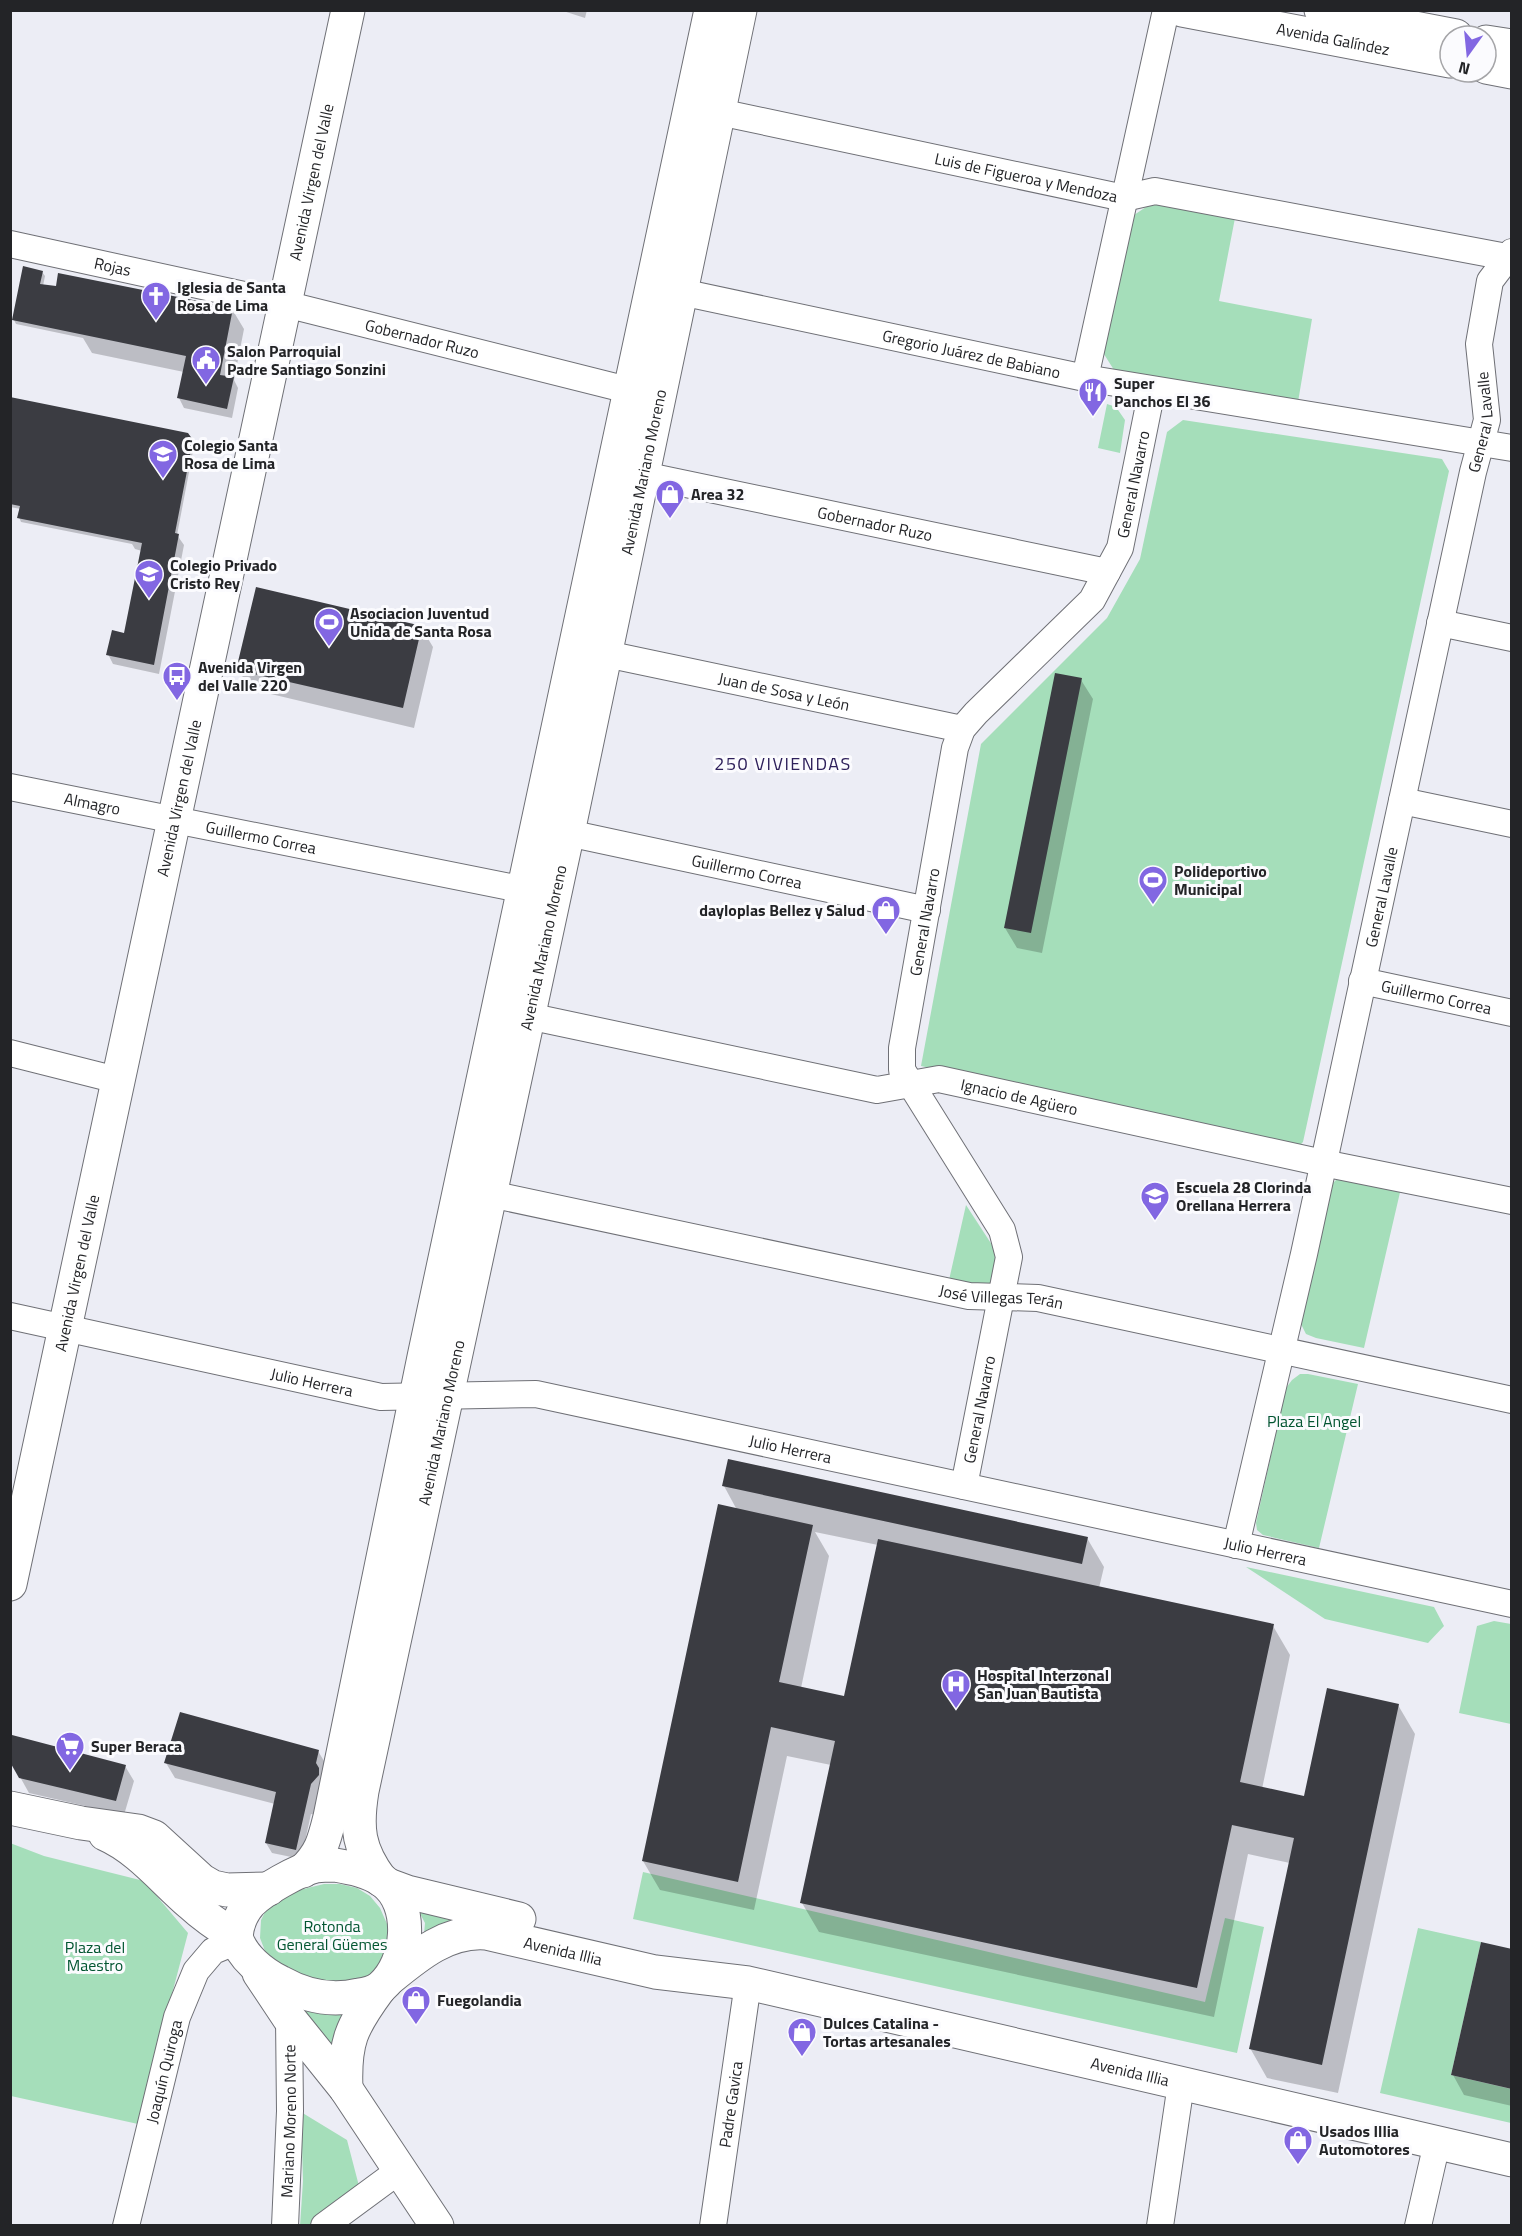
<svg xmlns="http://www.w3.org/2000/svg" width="1522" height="2236" viewBox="0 0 1522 2236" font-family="'Titillium Web',sans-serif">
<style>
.green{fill:#a5deba}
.shadow{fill:#0003;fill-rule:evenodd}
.building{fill:#3b3c42}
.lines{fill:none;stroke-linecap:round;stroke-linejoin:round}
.minor-casing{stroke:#6f7076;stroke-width:28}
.major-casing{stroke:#6f7076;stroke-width:35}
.minor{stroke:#fff;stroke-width:26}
.major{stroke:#fff;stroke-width:33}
.labels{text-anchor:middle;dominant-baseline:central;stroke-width:6;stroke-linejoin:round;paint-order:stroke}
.street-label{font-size:16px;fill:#232427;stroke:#fbfbfe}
.poi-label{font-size:16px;font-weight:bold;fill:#232427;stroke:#fbfbfe;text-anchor:start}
.park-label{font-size:16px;fill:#025531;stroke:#fbfbfe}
.neighbourhood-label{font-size:18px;letter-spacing:1.5px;fill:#2e205b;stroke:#fbfbfe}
</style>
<rect width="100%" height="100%" fill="#ecedf5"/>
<path class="green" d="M1168,202L1235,218L1219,301L1312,319L1298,402L1114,370L1102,351L1131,217L1146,207Z
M1107,404L1116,407L1125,420L1120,453L1098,448Z
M1183,420L1442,459L1449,471L1303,1142L1297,1148L921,1066L981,744L1107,618L1140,559L1167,432Z
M1338,1178L1401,1188L1364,1348L1316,1338L1306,1334L1300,1322L1329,1192L1333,1183Z
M966,1205L994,1248L997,1278L987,1286L949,1280Z
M1300,1374H1308L1358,1384L1319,1548L1263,1535L1257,1530L1256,1523L1286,1388L1292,1380Z
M1246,1567L1434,1607L1444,1626L1428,1643L1325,1619Z
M1494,1621L1511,1624V1724L1459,1713L1477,1626Z
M10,1843L44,1856L144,1881L188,1933L138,2124L11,2096Z
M643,1872L1205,2002L1225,1918L1264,1927L1237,2053L633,1919Z
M324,1884H340L357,1888L370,1896L380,1908L391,1933L386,1956L371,1975L336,1989L285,1971L265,1951L260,1938L261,1920L268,1906L291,1892Z
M415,1904L473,1919L424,1934L425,1923Z
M1418,1928L1481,1942L1451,2075L1511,2089V2123L1380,2093Z
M292,2002L354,2008L332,2051Z
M301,2112L347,2140L359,2186L309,2225L300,2226L303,2181Z"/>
<path class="shadow" d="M560,10H587L585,18Z
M42,272L45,276L43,286L232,309L244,329L234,380L238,388L232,418L184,408L179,398L184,372L92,353L83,338L16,324L14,320Z
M10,399L192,441L194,446L177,535L184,545L159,674L113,664L108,654L125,635L142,551L135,549L132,544L21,522L19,517L21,509L10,507Z
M421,627L433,647L414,728L250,689L238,669Z
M1081,680L1093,699L1042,953L1017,948L1005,928Z
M724,1486L1087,1538L1104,1567L1099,1588L1273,1626L1290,1655L1262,1789L1305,1798L1398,1705L1415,1734L1338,2093L1267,2078L1250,2048L1290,1863L1248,1854L1214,2017L819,1932L802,1903L831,1765L787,1756L754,1910L660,1890L643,1861L737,1510ZM815,1532L878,1545L845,1697L801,1688L829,1556Z
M13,1737L125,1766L134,1781L124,1815L29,1793L10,1759Z
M318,1751L327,1766L315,1815L311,1814L301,1859L272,1853L266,1843L275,1804L175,1778L166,1763Z
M1512,1950V2106L1464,2095L1453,2075Z"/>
<path class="building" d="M23,266L43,271L40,284L56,286L58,273L233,308L220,375L234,377L227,409L177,398L186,356L12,320Z
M10,397L188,433L193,440L175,533L179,534L154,665L106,655L112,630L124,633L142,543L17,518L20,506L10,504Z
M256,587L422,626L403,708L236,670Z
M1055,673L1082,678L1031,933L1004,928Z
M728,1459L1088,1537L1082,1564L722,1486Z
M718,1504L813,1525L779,1682L844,1696L878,1539L1274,1624L1240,1782L1304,1796L1327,1688L1399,1704L1322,2065L1249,2049L1294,1838L1232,1825L1197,1988L800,1903L835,1741L771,1727L738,1882L642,1861Z
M180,1712L319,1750L316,1763L319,1768V1775L311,1784L296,1850L265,1843L276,1792L164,1763Z
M12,1735L126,1765L116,1801L19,1778L10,1762Z
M1481,1942L1512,1949V2089L1451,2075Z"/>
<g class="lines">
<g class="minor-casing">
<g id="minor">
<path id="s1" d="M719,112L1124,198L1155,191L1512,258"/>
<path id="s2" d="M10,244L285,304L628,390"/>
<path id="s3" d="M681,292L1085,378L1512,448"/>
<path d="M1085,378L1166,10"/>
<path id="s4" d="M643,475L1107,572"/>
<path d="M1440,623L1512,638"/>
<path id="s5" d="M606,654L962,729"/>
<path id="s6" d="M10,787L525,890"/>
<path d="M1402,801L1512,824"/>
<path id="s7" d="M568,833L927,910"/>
<path id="s8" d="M1362,981L1512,1013"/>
<path id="s9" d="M528,1016L877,1090L939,1079L1323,1163L1512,1201"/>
<path d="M10,1053L117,1080"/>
<path id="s10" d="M490,1194L969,1296L1038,1298L1512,1400"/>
<path id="s11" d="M10,1316L381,1397L536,1394L1512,1604"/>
<path id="s12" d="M964,1486L1009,1257L1002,1230L902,1070V1048L955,748L962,729L976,713L1092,600L1120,548L1152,390"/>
<path id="s13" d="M1236,1545L1304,1254L1473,472L1487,420L1479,344L1490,281L1512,252"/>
<path id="s14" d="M126,2226L177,2017L196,1971L213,1951L237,1941"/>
<path id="s15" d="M285,2226L290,2111L289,2018"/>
<path d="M324,2226L400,2170"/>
<path id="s16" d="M713,2226L748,1983"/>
<path d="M1160,2226L1181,2084"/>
<path d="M1418,2226L1437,2143"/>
</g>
</g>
<g class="major-casing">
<g id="major">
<path id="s17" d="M1182,10L1450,61"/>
<path d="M1321,10L1456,36"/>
<path d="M1486,42L1512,46"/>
<path d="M1486,67L1512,72"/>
<path id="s18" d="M10,1584L348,10"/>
<path d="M10,1808L81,1823L138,1831L154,1837L201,1880L213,1887L227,1890L269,1889"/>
<path d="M105,1834C139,1849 163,1880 191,1904C205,1917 220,1927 236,1937"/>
<path d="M335,1865C352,1868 369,1871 383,1881C415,1904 409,1963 381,1987C375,1992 366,1994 359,1995C331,2002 305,1996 280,1982C262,1973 242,1957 236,1937C237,1925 242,1912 250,1903C263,1890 298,1870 316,1866C322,1865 329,1865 335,1865Z"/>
<path d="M303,1871C321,1854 324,1841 330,1817L424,1357L711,10"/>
<path id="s19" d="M381,1880C358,1849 356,1828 362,1791L571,818L740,10"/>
<path d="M388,1885L407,1892L519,1919"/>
<path d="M259,1973L289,2018L346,2089L437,2226"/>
<path id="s20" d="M390,1978C418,1955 448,1930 486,1933L655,1972L748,1983L1512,2160"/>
<path d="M346,2089C344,2042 351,2027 379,1989"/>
</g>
</g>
<use href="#minor" class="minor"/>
<use href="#major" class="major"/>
</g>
<defs>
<g id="church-pin" transform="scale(1.5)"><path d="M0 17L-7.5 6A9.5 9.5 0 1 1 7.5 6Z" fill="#8267e2" stroke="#fbfbfe"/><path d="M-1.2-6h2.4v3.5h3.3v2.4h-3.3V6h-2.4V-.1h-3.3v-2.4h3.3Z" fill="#fff"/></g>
<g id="civic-pin" transform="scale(1.5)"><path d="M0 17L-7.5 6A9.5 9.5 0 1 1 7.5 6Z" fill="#8267e2" stroke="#fbfbfe"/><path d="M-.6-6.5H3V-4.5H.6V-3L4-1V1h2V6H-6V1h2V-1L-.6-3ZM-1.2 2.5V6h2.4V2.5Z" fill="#fff"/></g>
<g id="restaurant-pin" transform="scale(1.5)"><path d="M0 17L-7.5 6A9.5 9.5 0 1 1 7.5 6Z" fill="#8267e2" stroke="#fbfbfe"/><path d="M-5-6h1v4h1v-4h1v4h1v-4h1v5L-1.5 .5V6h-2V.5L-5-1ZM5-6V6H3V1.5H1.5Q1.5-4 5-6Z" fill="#fff"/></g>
<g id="school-pin" transform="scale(1.5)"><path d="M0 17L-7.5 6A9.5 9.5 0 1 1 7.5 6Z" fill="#8267e2" stroke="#fbfbfe"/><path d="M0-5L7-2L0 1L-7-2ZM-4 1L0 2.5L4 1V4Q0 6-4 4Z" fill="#fff"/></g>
<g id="shop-pin" transform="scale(1.5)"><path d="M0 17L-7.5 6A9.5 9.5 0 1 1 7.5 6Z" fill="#8267e2" stroke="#fbfbfe"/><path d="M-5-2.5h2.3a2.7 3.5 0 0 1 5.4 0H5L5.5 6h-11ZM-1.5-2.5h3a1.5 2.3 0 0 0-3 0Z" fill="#fff"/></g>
<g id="stadium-pin" transform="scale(1.5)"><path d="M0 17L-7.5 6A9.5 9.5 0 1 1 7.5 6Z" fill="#8267e2" stroke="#fbfbfe"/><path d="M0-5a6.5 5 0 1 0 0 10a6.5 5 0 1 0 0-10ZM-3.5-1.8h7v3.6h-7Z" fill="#fff"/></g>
<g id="bus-pin" transform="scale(1.5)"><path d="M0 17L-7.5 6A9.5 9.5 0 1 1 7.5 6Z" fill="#8267e2" stroke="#fbfbfe"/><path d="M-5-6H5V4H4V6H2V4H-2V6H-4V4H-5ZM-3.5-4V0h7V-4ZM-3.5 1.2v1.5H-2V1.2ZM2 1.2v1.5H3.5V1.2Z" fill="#fff"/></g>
<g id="hospital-pin" transform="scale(1.5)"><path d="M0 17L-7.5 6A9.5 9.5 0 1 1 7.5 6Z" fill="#8267e2" stroke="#fbfbfe"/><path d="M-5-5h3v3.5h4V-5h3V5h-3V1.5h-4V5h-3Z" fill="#fff"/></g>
<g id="supermarket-pin" transform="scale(1.5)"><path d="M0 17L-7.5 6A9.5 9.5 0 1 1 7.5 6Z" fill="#8267e2" stroke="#fbfbfe"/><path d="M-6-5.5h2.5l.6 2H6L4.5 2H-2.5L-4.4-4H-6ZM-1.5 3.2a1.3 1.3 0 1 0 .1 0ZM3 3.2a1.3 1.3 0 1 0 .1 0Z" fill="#fff"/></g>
</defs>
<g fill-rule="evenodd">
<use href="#church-pin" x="156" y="296"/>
<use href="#civic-pin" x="206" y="360"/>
<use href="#restaurant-pin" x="1093" y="392"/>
<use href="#school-pin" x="163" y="454"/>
<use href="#shop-pin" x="670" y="494"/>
<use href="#school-pin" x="149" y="574"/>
<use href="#stadium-pin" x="329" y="622"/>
<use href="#bus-pin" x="177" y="676"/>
<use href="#stadium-pin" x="1153" y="880"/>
<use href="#shop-pin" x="886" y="910"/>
<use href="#school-pin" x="1155" y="1196"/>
<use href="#hospital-pin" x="956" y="1684"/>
<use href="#supermarket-pin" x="70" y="1746"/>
<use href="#shop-pin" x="416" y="2000"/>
<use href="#shop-pin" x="802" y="2032"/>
<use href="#shop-pin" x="1298" y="2140"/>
</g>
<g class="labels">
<g class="street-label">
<text stroke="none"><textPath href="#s17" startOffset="154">Avenida Galíndez</textPath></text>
<text stroke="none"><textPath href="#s1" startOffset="314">Luis de Figueroa y Mendoza</textPath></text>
<text stroke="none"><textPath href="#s18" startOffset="1434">Avenida Virgen del Valle</textPath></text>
<text stroke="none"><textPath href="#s2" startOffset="105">Rojas</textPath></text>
<text stroke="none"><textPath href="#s2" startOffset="423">Gobernador Ruzo</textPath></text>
<text stroke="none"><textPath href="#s3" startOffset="297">Gregorio Juárez de Babiano</textPath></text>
<text stroke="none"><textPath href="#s13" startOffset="1150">General Lavalle</textPath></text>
<text stroke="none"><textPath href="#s19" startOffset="1443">Avenida Mariano Moreno</textPath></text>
<text stroke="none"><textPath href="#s12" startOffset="1104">General Navarro</textPath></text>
<text stroke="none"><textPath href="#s4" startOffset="237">Gobernador Ruzo</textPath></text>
<text stroke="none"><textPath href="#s5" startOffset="182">Juan de Sosa y León</textPath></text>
<text stroke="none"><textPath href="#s18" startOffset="804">Avenida Virgen del Valle</textPath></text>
<text stroke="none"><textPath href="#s6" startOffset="84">Almagro</textPath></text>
<text stroke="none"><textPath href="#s6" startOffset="256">Guillermo Correa</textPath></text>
<text stroke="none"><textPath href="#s7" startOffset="183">Guillermo Correa</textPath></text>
<text stroke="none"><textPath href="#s13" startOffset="664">General Lavalle</textPath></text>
<text stroke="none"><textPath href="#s12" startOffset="600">General Navarro</textPath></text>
<text stroke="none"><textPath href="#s19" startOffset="957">Avenida Mariano Moreno</textPath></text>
<text stroke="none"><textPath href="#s8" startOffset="76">Guillermo Correa</textPath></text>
<text stroke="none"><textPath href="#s9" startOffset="502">Ignacio de Agüero</textPath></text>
<text stroke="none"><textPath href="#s18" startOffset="318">Avenida Virgen del Valle</textPath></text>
<text stroke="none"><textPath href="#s10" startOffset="522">José Villegas Terán</textPath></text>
<text stroke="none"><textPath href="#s11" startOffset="309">Julio Herrera</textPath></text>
<text stroke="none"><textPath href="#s12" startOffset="78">General Navarro</textPath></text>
<text stroke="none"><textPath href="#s19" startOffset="471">Avenida Mariano Moreno</textPath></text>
<text stroke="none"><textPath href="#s11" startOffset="795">Julio Herrera</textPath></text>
<text stroke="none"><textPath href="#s11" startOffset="1281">Julio Herrera</textPath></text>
<text stroke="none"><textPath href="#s20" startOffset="188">Avenida Illia</textPath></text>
<text stroke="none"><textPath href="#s14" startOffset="159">Joaquín Quiroga</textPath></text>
<text stroke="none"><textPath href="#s20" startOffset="768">Avenida Illia</textPath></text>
<text stroke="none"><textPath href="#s16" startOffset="123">Padre Gavica</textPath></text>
<text stroke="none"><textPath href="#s15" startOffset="105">Mariano Moreno Norte</textPath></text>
</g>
<g class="poi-label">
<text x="177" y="287">Iglesia de Santa<tspan x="177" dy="18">Rosa de Lima</tspan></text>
<text x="227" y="351">Salon Parroquial<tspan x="227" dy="18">Padre Santiago Sonzini</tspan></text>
<text x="1114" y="383">Super<tspan x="1114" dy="18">Panchos El 36</tspan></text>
<text x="184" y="445">Colegio Santa<tspan x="184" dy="18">Rosa de Lima</tspan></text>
<text x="691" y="494">Area 32</text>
<text x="170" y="565">Colegio Privado<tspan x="170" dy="18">Cristo Rey</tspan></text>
<text x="350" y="613">Asociacion Juventud<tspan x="350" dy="18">Unida de Santa Rosa</tspan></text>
<text x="198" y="667">Avenida Virgen<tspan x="198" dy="18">del Valle 220</tspan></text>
<text x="1174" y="871">Polideportivo<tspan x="1174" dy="18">Municipal</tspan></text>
<text x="865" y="910" text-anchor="end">dayloplas Bellez y Salud</text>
<text x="1176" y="1187">Escuela 28 Clorinda<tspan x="1176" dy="18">Orellana Herrera</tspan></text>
<text x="977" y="1675">Hospital Interzonal<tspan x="977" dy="18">San Juan Bautista</tspan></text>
<text x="91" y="1746">Super Beraca</text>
<text x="437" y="2000">Fuegolandia</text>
<text x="823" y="2023">Dulces Catalina -<tspan x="823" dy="18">Tortas artesanales</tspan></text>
<text x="1319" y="2131">Usados Illia<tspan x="1319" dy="18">Automotores</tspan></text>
</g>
<g class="park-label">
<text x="1314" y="1421">Plaza El Angel</text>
<text x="332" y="1926">Rotonda<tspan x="332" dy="18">General Güemes</tspan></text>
<text x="95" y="1947">Plaza del<tspan x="95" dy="18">Maestro</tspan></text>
</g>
<g class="neighbourhood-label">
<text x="783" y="763">250 VIVIENDAS</text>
</g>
</g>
<rect width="1522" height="2236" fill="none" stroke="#232427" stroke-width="24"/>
<g transform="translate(1468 54) rotate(195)"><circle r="28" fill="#fbfbfe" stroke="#a5a5a8" stroke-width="1.5"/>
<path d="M0-4.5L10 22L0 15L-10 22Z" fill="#8267e2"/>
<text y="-9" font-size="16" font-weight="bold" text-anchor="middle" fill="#232427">N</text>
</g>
</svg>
